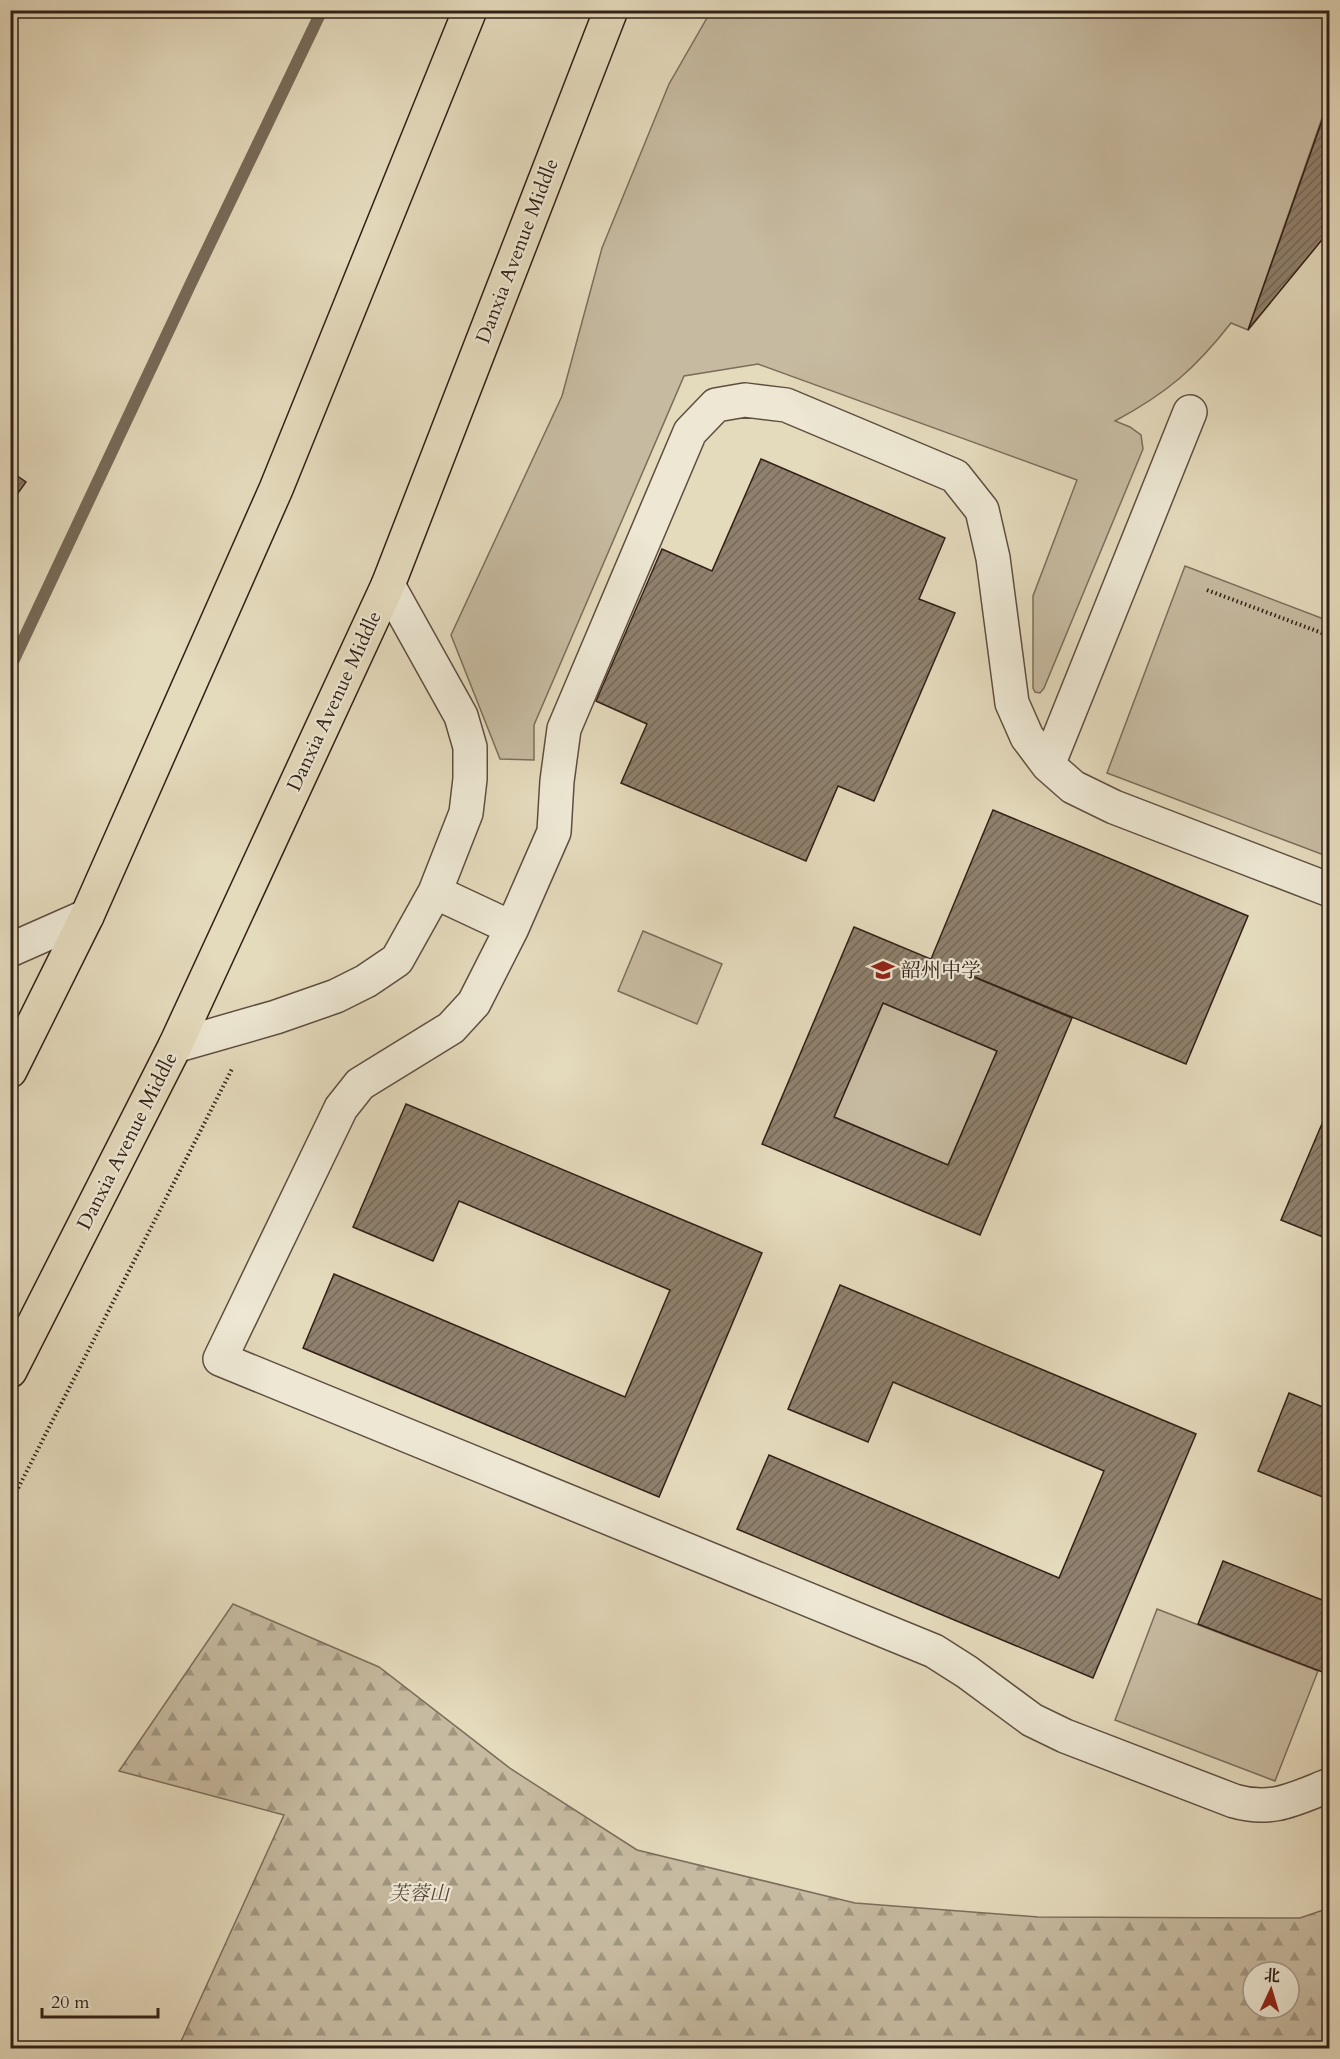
<svg xmlns="http://www.w3.org/2000/svg" width="1340" height="2059" viewBox="0 0 1340 2059" font-family="Cardo,'Noto Serif SC',serif">
<style>
.green{fill:#c6baa0;stroke:#7c6d5c;stroke-width:1.5}
.forest{fill:url(#forest-firs);stroke:#7c6d5c;stroke-width:1.5;fill-rule:evenodd}
.lines{fill:none;stroke-linecap:round;stroke-linejoin:round}
.stream{stroke:#786a58;stroke-width:12}
.building{fill:url(#building-hatch);stroke:#322017;stroke-width:1.5;fill-rule:evenodd}
.minor-casing{stroke:#5e4e40;stroke-width:36}
.major-casing{stroke:#322017;stroke-width:36}
.path{stroke:#322017;stroke-width:4;stroke-dasharray:1.5 3;stroke-linecap:butt}
.minor{stroke:#ede7d3;stroke-width:33}
.major{stroke:#e4dabc;stroke-width:33}
.labels{text-anchor:middle;dominant-baseline:central;stroke-width:4.5;stroke-linejoin:round;paint-order:stroke}
.street-label{font-size:20px;fill:#322017;stroke:#ede7d3}
.poi-label{font-size:20px;fill:#322017;stroke:#ede7d3;text-anchor:start}
.park-label{font-size:20px;font-style:italic;fill:#574639;stroke:#ede7d3}
</style>
<defs>
<pattern id="forest-firs" width="22" height="20" patternUnits="userSpaceOnUse" patternTransform="scale(1.5)"><rect width="22" height="20" fill="#c6baa0"/><path d="M5 1l3.5 6h-7zM16 11l3.5 6h-7z" fill="#a19781"/></pattern>
<pattern id="building-hatch" width="6" height="6" patternUnits="userSpaceOnUse" patternTransform="scale(1.5)"><rect width="6" height="6" fill="#8f816d"/><path d="M-1 1l2-2M0 6l6-6M5 7l2-2" fill="none" stroke="#756959"/></pattern>
</defs>
<rect width="100%" height="100%" fill="#e4dabc"/>
<filter id="stains"><feTurbulence type="fractalNoise" baseFrequency=".00333" numOctaves="4"/><feColorMatrix values="0 0 0 0 .2 0 0 0 0 .09 0 0 0 0 .02 0 0 0 .5 -.17"/></filter>
<radialGradient id="worn" r=".72"><stop offset=".6" stop-color="#630" stop-opacity="0"/><stop offset="1" stop-color="#630" stop-opacity=".3"/></radialGradient>
<path class="green" d="M711,11H1329V98L1248,330L1231,323C1195,369 1167,393 1115,421L1130,427L1141,435L1143,449L1044,688L1040,693L1035,692L1033,688V596L1077,480L758,364L684,376L534,725V760L500,759L451,635L562,396L602,248L669,84Z
M1185,566L1329,621V857L1107,773Z
M643,931L722,964L697,1024L618,991Z
M883,1003L997,1051L948,1165L834,1117Z
M1157,1609L1318,1671L1275,1781L1115,1720Z"/>
<path class="forest" d="M233,1604L379,1667L511,1769L637,1850L855,1903L1038,1917L1300,1918L1329,1908V2048H178L284,1815L119,1771ZM1253,1972H1289V2008H1253Z"/>
<g class="lines">
<path class="stream" d="M10,668L192,281L322,10"/>
</g>
<path class="building" d="M1330,98V230L1248,330Z
M761,459L945,538L919,599L955,613L874,801L838,786L806,861L621,783L647,724L596,701L662,549L712,571Z
M10,471L26,482L10,504Z
M993,810L1248,916L1186,1064L931,959Z
M854,927L1072,1018L980,1235L762,1144ZM883,1003L997,1051L948,1165L834,1117Z
M406,1104L762,1253L659,1497L303,1348L334,1274L625,1397L670,1290L459,1201L433,1261L353,1227Z
M1330,1105V1240L1281,1220Z
M840,1285L1196,1434L1093,1678L737,1529L769,1455L1059,1578L1104,1471L893,1382L868,1442L788,1409Z
M1289,1393L1330,1410V1500L1258,1471Z
M1223,1561L1330,1603V1675L1198,1624Z"/>
<g class="lines">
<g class="minor-casing">
<path id="minor" d="M1048,765L1190,412
M1330,890L1114,807L1073,787L1048,765L1027,737L1012,703L993,558L982,510L955,476L786,405L745,400L716,405L690,432L564,729L557,781L554,832L512,928L474,1003L451,1028L360,1084L341,1108L220,1359L934,1651L967,1672L1032,1720L1065,1736L1234,1801C1272,1812 1294,1799 1330,1785
M435,892L512,928
M10,950L87,916
M175,1046L276,1017L336,996L366,981L397,960L435,892L466,813L470,779V747L461,716L388,585"/>
</g>
<g class="major-casing">
<path id="major" d="M10,1071L87,916L276,489L470,10
M10,1371L175,1046L388,585L611,10"/>
</g>
<path class="path" d="M1207,590L1330,636
M10,1504L232,1069"/>
<use href="#minor" class="minor"/>
<use href="#major" class="major"/>
</g>
<defs>
<g id="school-bare" transform="scale(1.8)"><path d="M0-5L7-2L0 1L-7-2ZM-4 1L0 2.5L4 1V4Q0 6-4 4Z" fill="#8f2418" stroke="#ede7d3" stroke-width="2.5" paint-order="stroke"/></g>
</defs>
<g fill-rule="evenodd">
<use href="#school-bare" x="883" y="970"/>
</g>
<g class="labels">
<g class="street-label">
<text transform="translate(517 251) rotate(-69)">Danxia Avenue Middle</text>
<text transform="translate(334 701) rotate(-65)">Danxia Avenue Middle</text>
<text transform="translate(127 1141) rotate(-63)">Danxia Avenue Middle</text>
</g>
<g class="poi-label">
<text x="901" y="970">韶州中学</text>
</g>
<g class="park-label">
<text x="419" y="1893">芙蓉山</text>
</g>
</g>
<rect width="1340" height="2059" fill="none" stroke="#e4dabc" stroke-width="36"/>
<rect x="12" y="12" width="1316" height="2035" fill="none" stroke="#322017" stroke-width="3"/>
<rect x="18" y="18" width="1304" height="2023" fill="none" stroke="#322017" stroke-width="1.5"/>
<g transform="translate(1271 1990) rotate(4)"><circle r="28" fill="#ede7d3" stroke="#a29788" stroke-width="1.5"/>
<path d="M0-4.5L10 22L0 15L-10 22Z" fill="#8f2418"/>
<text y="-9" font-size="16" font-weight="bold" text-anchor="middle" fill="#322017">北</text>
</g>
<path d="M42 2008v9h116v-9" fill="none" stroke="#322017" stroke-width="3"/>
<text x="51" y="2008" font-size="18" fill="#322017" stroke="#ede7d3" stroke-width="4.5" paint-order="stroke">20 m</text>
<rect width="100%" height="100%" filter="url(#stains)"/>
<rect width="100%" height="100%" fill="url(#worn)"/>
</svg>
